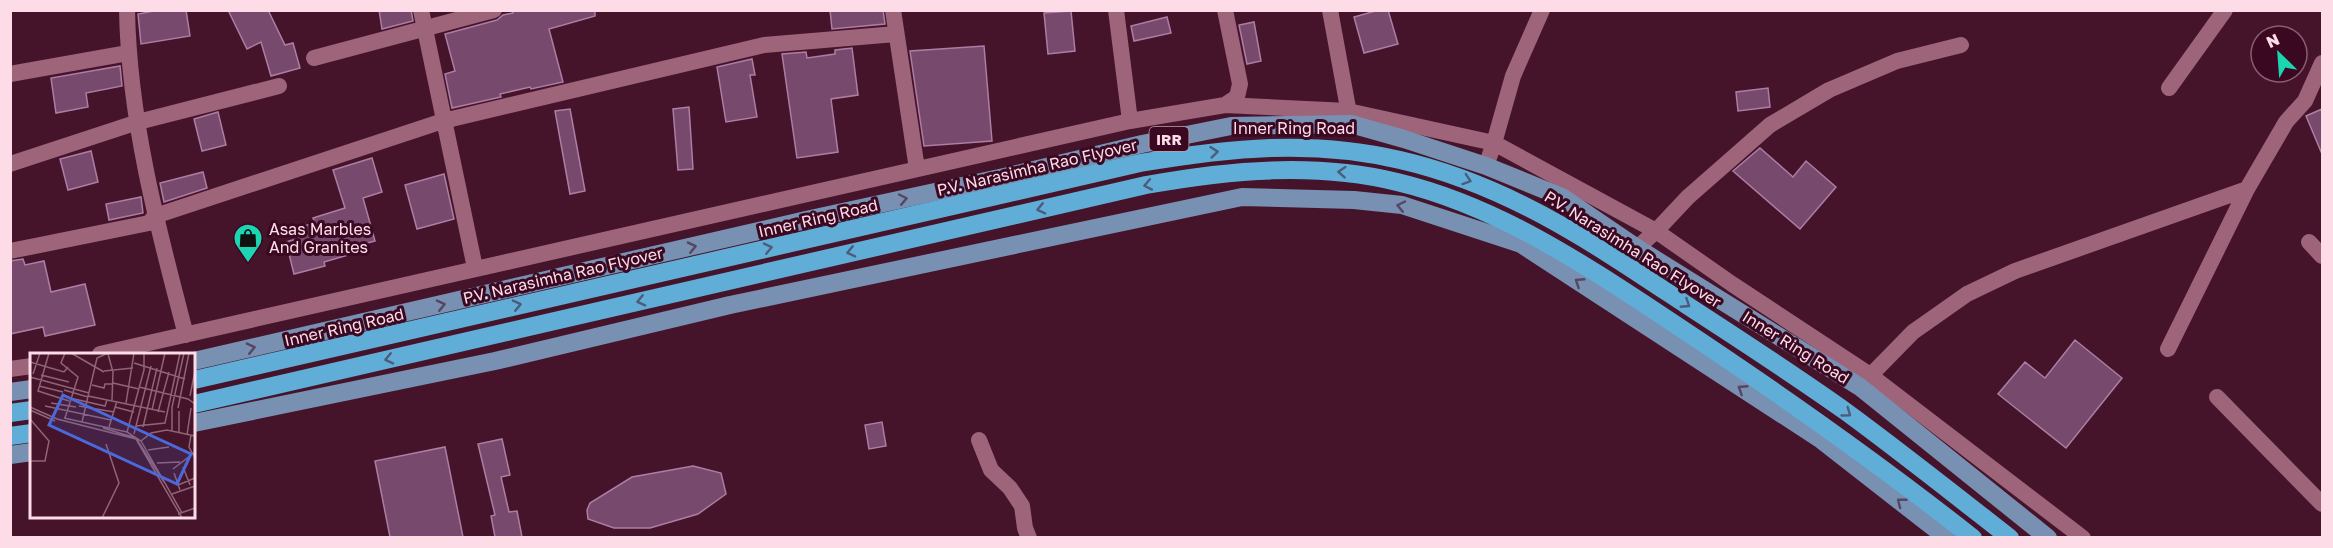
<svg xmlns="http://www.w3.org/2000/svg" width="2333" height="548" viewBox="0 0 2333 548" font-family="'Golos Text',sans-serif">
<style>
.building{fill:#76496d;stroke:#ae7da3;stroke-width:1.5}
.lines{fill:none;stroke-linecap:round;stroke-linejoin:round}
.street{stroke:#9d647a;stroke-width:16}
.primary{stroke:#7890b2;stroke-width:18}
.highway{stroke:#60aed8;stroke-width:18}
.oneway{stroke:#4d5c7c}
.oneway2{stroke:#564662}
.labels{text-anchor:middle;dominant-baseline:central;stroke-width:6;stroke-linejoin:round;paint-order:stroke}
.shield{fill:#3a0921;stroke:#c29dac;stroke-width:1.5}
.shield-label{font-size:15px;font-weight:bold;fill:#fddce7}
.street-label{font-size:16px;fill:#fddce7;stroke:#3a0921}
.poi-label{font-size:16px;fill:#fddce7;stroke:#3a0921;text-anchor:start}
.inset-road{fill:none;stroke:#8f6476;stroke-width:1.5}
.view{fill:#4a6adb;fill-opacity:0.15;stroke:#4a6adb;stroke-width:3}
.inset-edge{fill:none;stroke:#fddce7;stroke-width:3}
</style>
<rect width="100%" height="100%" fill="#45142b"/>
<path class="building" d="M159,10H186L190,36L141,44L138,14Z
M228,10H268L285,45L293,43L300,68L271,76L261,42L247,49Z
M379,10H411L413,21L382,29Z
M512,10H595V16L549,29L563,82L531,89L530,87L500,94L501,97L452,108L445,74L455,71L445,34L497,20L503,15L513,13Z
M830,10H883L885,24L832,29Z
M1379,10H1388L1398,44L1364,53L1354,17Z
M1071,11L1075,51L1048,54L1044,13Z
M1167,17L1171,33L1134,41L1131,26Z
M1254,22L1261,61L1247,64L1239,25Z
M984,46L992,141L924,146L910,51Z
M852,48L858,95L831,99L838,152L797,158L782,54L806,52L807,58L835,54V50Z
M752,59L755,75H750L757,117L726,122L717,67Z
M120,66L122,86L86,93L88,107L56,113L51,78Z
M1768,88L1770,107L1738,111L1736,92Z
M689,107L693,169L678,170L673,109Z
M570,109L585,191L570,194L555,111Z
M2322,109V154L2306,116Z
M218,112L226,145L202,151L194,119Z
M1760,148L1793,177L1806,161L1836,187L1800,229L1733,171Z
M91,151L98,182L68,190L60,159Z
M372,158L382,192L363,198L375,241L353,247L355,253L324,262L325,266L294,274L286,242L299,238L296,228L315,223L313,218L345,208L333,170Z
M203,172L207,188L164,202L160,183Z
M444,174L454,219L417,229L405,185Z
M141,197L143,213L109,220L106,204Z
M23,259L25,265L44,261L51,292L85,284L95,325L45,336L43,327L10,334V261Z
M2075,340L2122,378L2066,448L1998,394L2025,362L2045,378Z
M882,422L886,446L869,449L865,425Z
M502,439L510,475L501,477L509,512L517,511L522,537H495L491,516L495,515L478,444Z
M445,447L463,537H390L375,461Z
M693,466L721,473L726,494L698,514L650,528H614L588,519L587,510L590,503L632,477Z"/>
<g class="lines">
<path class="street" d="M127,10C129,121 158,229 186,335
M421,10L475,268
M893,10L917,169
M1116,10L1130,121
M1225,10L1240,84L1237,97L1225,105
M1330,10L1350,119
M314,58L494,10
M10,74L128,53
M2169,88L2225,10
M10,164L138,122L279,86
M1486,166L1494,143L1513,76L1542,10
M2309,242L2322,256
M1637,248L1656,231L1688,197L1770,125L1829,90L1897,61L1961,45
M10,251L149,223L155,216L443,121L764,45L896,34
M2168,349L2247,189L2286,122L2305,101L2322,63
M100,354L1130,121L1225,105L1348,111L1494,143L1656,231L1732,284L1870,375L2083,538
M10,369L32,366
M1864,382L1913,332L1967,294L2015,271L2247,189
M2217,397L2322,504
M979,440L991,470L1010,488L1022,506L1025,528L1029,538"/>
<path class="primary" d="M194,361L806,220L1004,177L1142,144L1231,126L1351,124L1404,139L1486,166L1562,197L1637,248L1860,387L2048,538
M10,392L32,389
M194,423L495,361L730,305L1242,197L1354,200L1402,205L1521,244L1820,439L1947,538
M10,455L32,452"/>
<path class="highway" d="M194,380L1140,163C1229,148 1312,139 1400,160C1509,185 1593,243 1685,304C1739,339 1793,374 1845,411C1901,452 1955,495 2010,538
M194,404L1146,185C1229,170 1315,162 1397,182C1502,207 1591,269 1679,327C1780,394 1878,463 1973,538
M10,413L32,410
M10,436L32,433"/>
</g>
<defs><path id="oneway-chevron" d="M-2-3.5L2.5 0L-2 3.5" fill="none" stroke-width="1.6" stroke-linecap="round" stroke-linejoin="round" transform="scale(1.5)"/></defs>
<g class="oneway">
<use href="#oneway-chevron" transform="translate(1214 152) rotate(-6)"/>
<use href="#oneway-chevron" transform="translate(1342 172) rotate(-176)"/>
<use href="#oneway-chevron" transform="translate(1467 180) rotate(18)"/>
<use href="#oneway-chevron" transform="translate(1148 185) rotate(169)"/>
<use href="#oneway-chevron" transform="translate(1041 209) rotate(167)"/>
<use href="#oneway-chevron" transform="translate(768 248) rotate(-13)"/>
<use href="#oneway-chevron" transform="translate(851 252) rotate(167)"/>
<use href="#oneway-chevron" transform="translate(641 301) rotate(167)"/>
<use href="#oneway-chevron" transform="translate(1686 304) rotate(33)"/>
<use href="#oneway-chevron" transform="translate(517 305) rotate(-13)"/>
<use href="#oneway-chevron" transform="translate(389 359) rotate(167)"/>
<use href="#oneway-chevron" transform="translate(1847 413) rotate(36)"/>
</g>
<g class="oneway2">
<use href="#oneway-chevron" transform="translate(903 199) rotate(-12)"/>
<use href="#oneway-chevron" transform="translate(1401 206) rotate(-168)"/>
<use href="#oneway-chevron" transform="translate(692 247) rotate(-13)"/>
<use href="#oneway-chevron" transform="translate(1579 282) rotate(-147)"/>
<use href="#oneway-chevron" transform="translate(441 305) rotate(-13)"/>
<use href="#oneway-chevron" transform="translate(251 348) rotate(-13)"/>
<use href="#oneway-chevron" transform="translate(1742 389) rotate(-147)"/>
<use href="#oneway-chevron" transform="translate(1901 502) rotate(-142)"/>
</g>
<defs>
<g id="shop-pin" transform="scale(1.5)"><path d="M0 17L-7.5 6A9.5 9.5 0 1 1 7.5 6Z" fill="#1cd5b1" stroke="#3a0921"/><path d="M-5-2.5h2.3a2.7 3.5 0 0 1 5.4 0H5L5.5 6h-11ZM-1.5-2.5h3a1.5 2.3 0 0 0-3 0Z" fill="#111"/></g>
</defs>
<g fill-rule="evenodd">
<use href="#shop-pin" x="248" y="238"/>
</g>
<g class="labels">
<rect class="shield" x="1149.5" y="127" width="39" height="24" rx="4.5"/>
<g class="shield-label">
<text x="1169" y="139">IRR</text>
</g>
<g class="street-label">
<text x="1294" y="128">Inner Ring Road</text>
<text transform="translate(1037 167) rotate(-13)">P.V. Narasimha Rao Flyover</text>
<text transform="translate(818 218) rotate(-13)">Inner Ring Road</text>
<text transform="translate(1633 249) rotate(32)">P.V. Narasimha Rao Flyover</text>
<text transform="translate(563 275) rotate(-13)">P.V. Narasimha Rao Flyover</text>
<text transform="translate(344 327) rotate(-13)">Inner Ring Road</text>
<text transform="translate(1796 347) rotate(32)">Inner Ring Road</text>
</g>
<g class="poi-label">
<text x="269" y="229">Asas Marbles<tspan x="269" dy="18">And Granites</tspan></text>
</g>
</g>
<g transform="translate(30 353)">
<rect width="165" height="165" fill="#45142b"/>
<path class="inset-road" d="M19,0L8,38L39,48M41,0L74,19M78,1L83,19L82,47M0,9L34,19L38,14M104,10L155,26M74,18L103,15M3,21L10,0M11,22L39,29M0,24L59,40M83,30L109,36M62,32L74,35L75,31H83M9,33L33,39M109,34L158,46L165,51M34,37L58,44M58,43L135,59M160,43L165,18M40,45L75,53L77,47M21,50L46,54M96,50L104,0M15,53L81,67M49,53L84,59M0,54L27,66L106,86L152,165M85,54L104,59M148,55L159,0M0,57L25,68M122,57L135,0M128,59L139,19M34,65L97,79L111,88L152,160M35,65L48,24L31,10L35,0M0,66L19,88L15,108H0M52,69L67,5L78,0M106,73L135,70L150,0M79,74L87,48M113,74L127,15M73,75L106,85L134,129M142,78V54L154,0M97,79L114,17V0M149,80V58M104,81L121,13M157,82L161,55M161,82L159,94L165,105M111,88L121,80L137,77L165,83M118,97L139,94M127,110L150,109M153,114L160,132M143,116L165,99M144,120L150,137M148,132L165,125M142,141L165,133M148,161L165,155M72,165L89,130L76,91"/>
<path class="view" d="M33,42L161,101L147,131L19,72Z"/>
<rect width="165" height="165" class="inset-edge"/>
</g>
<rect width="2333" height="548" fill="none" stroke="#fddce7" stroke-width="24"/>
<g transform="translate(2279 54) rotate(335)"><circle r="28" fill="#3a0921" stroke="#885d70" stroke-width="1.5"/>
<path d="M0-4.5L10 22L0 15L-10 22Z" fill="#1cd5b1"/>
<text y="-9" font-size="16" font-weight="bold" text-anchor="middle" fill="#fddce7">N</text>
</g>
</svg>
